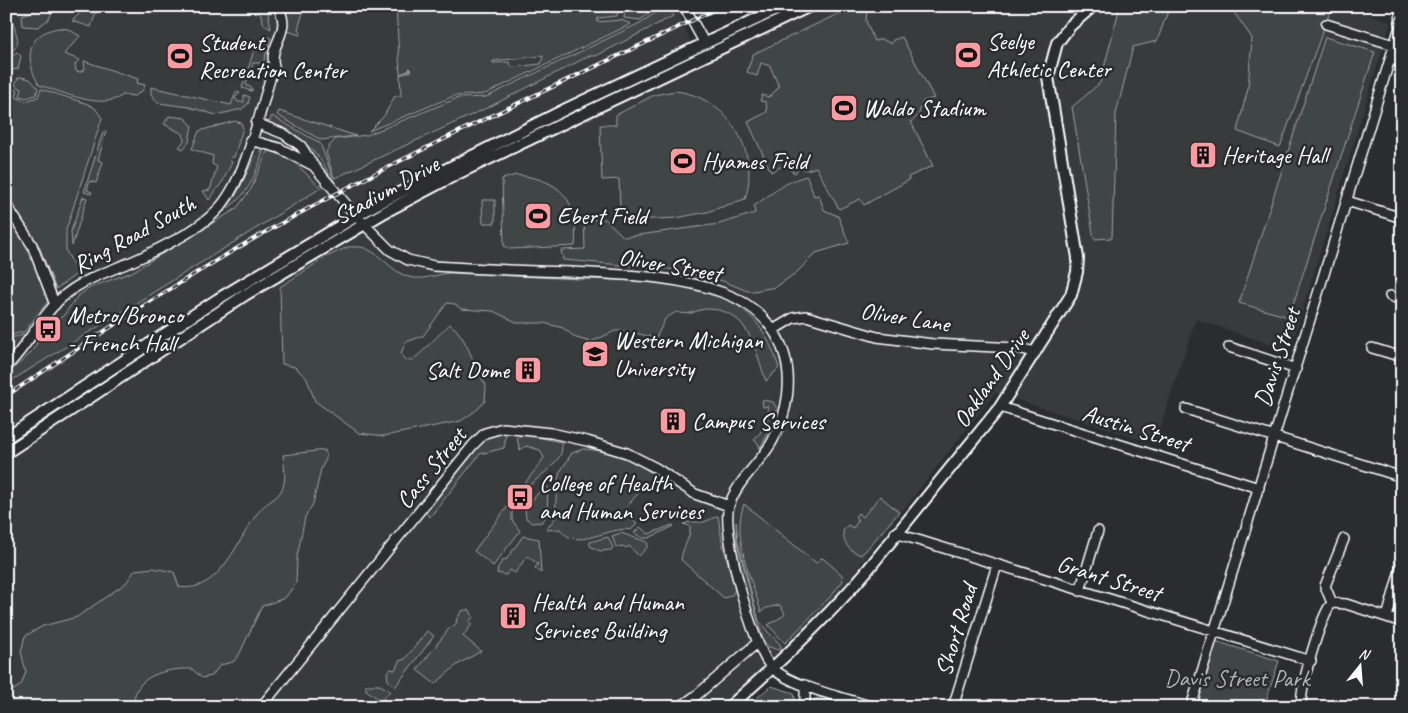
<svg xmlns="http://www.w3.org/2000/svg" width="1408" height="713" viewBox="0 0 1408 713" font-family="Caveat,sans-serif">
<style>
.built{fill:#373a3b}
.green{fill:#414445;stroke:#a0a2a2;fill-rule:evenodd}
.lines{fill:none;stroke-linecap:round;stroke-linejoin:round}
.minor-casing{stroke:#fff;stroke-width:12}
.major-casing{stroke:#fff;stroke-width:14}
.minor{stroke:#2a2d2e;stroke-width:9}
.major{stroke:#2a2d2e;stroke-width:10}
.rail-casing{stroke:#fff;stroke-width:4}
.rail{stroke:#2a2d2e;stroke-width:2;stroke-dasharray:5.5;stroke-linecap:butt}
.labels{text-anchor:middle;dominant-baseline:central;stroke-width:5;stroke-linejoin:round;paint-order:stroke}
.poi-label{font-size:24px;fill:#fff;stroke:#2a2d2e;text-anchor:start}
.street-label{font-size:24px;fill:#fff;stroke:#2a2d2e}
.park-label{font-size:24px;fill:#b3b4b5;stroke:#2a2d2e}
</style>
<rect width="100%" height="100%" fill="#2a2d2e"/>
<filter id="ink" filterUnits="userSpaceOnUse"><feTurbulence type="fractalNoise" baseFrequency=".02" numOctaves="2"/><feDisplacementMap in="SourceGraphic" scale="10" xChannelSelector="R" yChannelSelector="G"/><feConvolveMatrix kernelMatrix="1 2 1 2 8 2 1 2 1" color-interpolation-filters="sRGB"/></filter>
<g filter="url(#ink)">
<path class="built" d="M6,6H676L700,63L824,6H1347L1391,22L1290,351L1196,319L1164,415L1158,440L1139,439L995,393L838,593L780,653L719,707H6Z"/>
<path class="green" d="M38,6H54L49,19L38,27L23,26L22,15L32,12Z
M87,6H98L91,27L72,21Z
M258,6H267L271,29L264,25Z
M284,6H305L298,29L301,31L300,35L287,31Z
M396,6H611V12L618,11L617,16L598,18L597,22L621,20L631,24L485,94L454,96L369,131L384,116L395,96H401L400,75L411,71L409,68L410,70L400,74ZM543,56L541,64L512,67L509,62L493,63V61Z
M629,6H661L640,20L624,18L625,11L629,10Z
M666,6H670L673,16L596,56H589L491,106L335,178L333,175L326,152L330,145L336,139L367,135L458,98L486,97L640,23Z
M855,6H873L872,11L867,9L866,21L874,41L882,39L891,44L893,40L902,37L934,98L923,101L918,116L911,122L933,166L908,177L909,180L864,205L860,199L839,209L816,167L808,170L799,168L795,173L790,170L794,165L790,162L771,172L748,122L767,112L766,102L760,101L762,95L769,97L779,87L770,66L761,63L757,76L747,72L753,54Z
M1120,6H1170L1157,41L1133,47L1116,114L1112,238L1094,239L1072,107L1100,83Z
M1223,6H1332L1280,147L1237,131L1248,88L1252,38L1233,11Z
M6,17L12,20C18,40 23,43 6,57Z
M58,28L68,29L80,36L64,54L80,60L75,64L76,71L80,72L85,69L84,61L138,79L137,83L145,85L143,90L135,96L123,95C102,111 63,92 39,85C25,61 25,34 58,28Z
M265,36L271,38L263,63H253L246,85L252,88V91L242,88L255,47L259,48Z
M1325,37L1375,52L1289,317L1239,303Z
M17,52L21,56L18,69L6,71V62Z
M21,77L30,79L38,88L36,95L26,98L20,96L22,89L15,85L18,78Z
M6,87L18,90L16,97L26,101L38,97L41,89L88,104L95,108L102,118L66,230V251L78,273L56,289L39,246L6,195Z
M151,87L231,105L236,92L240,93L235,98L238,102H244V95L250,97L248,104L242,109L216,115L189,107L158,103L151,94Z
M675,91C726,96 761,150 745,199L707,212L676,218L635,220V223L629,224L618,213L617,208L620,207L619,179L602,180L600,125H616V115L654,95Z
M279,111L356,136L321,140L277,115Z
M169,116L185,118L192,125L189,142L183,149L179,147L184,141L183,134L164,124Z
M272,116L320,143L335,183C329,177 327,169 322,162C309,143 291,130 269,122Z
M235,121L241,123L243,128L234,157H231L230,161L232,162L223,181L209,200L203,191L210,190L217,167L212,164L213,156L192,149L199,131Z
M106,131L98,160L103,162L96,183L90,181L87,190L92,192L91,194L84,192L103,132Z
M264,149C252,187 244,201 209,220C218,214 227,208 233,199C243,187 251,155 264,149Z
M268,149L293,161L321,188L6,384V375L30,354L44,332L50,333L60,324L58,320L55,321L63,316L77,297L89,288L132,272L236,209L251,189Z
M516,175C562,179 579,201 575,246L509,249L504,246L502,179Z
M807,176L814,196L819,195L824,210L838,216L849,243L816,253L797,272L776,287L754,291H747L723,281L669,269L563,260L561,250L585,249L584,220L605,219L624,237L719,224L755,213L754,206C771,194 787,180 807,176Z
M83,197L87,198L72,246L71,231Z
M482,200H495V223H483Z
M6,208L29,246L49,300L24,332L15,334L6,339Z
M348,247C354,247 362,246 367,249C383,256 392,272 409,277C424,281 436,274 450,273C493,275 536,277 579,279C621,280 696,281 732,302C759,318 770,340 779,368L766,381C755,351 750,310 709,309C693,309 694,317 676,312L665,319L656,338L627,331H615L591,342L576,338L563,328L544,323H518L493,311L461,309L455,304L447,303L423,336L406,342L401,353L404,359C407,359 410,361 412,360C415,360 444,329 450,324C469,338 472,366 486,385L485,401L478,409L461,421L384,436L359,433L315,401L307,379L295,367L282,364L280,287L326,257Z
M28,334L6,360V344L14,337Z
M762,400L773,402L777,409L774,422L760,448L758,443L754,440C761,432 771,421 768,406L763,407Z
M501,433L506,436L504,448L480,454L430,517L426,513L480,444L488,437Z
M523,434L561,442C571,468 508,485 512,520L520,531L493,566L474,551L544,458L540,450L526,446L520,450L517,438Z
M583,449C607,450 637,460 655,476L656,481L649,489L644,486L626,508L633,515L630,519L637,524L631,530C609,525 576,553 560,529L546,530L555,518L557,482L560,472L572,453Z
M325,450L326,459L321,469L313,504L305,517L297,557L296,583L285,598L262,606L239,655L233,662L220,665L212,676L202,678L192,669C168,668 131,675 134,707H6V691H12L21,685L26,672L21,652L25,636L43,626L77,617L126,583L135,570L153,568L174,572L179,587C222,594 238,536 260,510C266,502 279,498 282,489C287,479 284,467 283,455Z
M544,486L548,487L547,515L542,522L532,523L526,518L525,509Z
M880,496L899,512L866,550L861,555C849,551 843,543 843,531L848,525L853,528L858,521L855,517L858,513L863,517Z
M744,504L816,563L821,558L824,559L842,575L843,581L829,598L785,643L768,625L783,616L785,614L780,605L766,608L761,612C752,580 731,537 744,504Z
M718,516L722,541L735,590L732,595L724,598L681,560C682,547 691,539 690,526L683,524L689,522H704Z
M736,521L738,542L759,621L768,632L780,644L781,648L779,650L769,647L763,640L737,543Z
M672,525L674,526L649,538H642L634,533L640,527L649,534Z
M621,533L647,542L648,546L639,556L629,546L626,548L623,546L616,547L612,536Z
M523,536L539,539L541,573L535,568L538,564L527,556L515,573L510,570L506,575L497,573L498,567L504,559L506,560Z
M608,537L613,548L611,550L600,551L590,546V542Z
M469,609L473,617L469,622L472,624L463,636L481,651L457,665L435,684L417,670L451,626L453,627L457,622L456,620L462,611Z
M427,631L434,636L395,687L388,680L387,672L391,669L395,670L399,661L405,659Z
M1215,641L1279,661L1264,707H1209L1197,704Z
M366,685H380L390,691L381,701L366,690Z
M771,686L794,693L796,707H746Z
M825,697L858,707H810L815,699Z"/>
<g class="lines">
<g class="minor-casing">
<path id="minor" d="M684,6L705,44
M1326,24L1394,45
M1390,59L1402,62
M256,123L284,134L301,146L313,165L356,216L390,250L408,260L434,266C480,269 525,271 571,272C621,275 676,275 724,293C788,317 804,381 773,440C761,463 737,480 729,506C721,531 753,649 772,668C793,687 846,698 873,707
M250,140L279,148L312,165
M1347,201L1402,218
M6,204L32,245L55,305
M1390,296L1402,300
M773,330L793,318L806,316L877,337L933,344L1017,348L1036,352
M1229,347L1296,369
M1372,348L1402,357
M6,367C29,345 41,314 66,294C90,275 121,268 148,254C172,242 203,227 220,207C247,176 261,106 274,66C268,44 294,31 277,6
M1000,407L1259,488
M1186,409L1402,477
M895,533L1311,661
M1080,591L1098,531
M1332,603L1325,586L1344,539
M1387,617L1402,563
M805,685V707
M261,707L473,445L485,433L503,428L551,433L587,441L627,453L656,468L695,494L729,506
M680,707L697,695L757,643
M953,707L997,565
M1191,707L1402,20
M1302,707C1297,695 1322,612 1332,603L1346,604L1402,622"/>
</g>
<g class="major-casing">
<path id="major" d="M6,438L218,299L375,205L568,108L784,6
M6,453L245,295L385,212L457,174L810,6
M729,707C777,665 824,621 865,573L1000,407L1071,295L1077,272L1078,258L1048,77L1057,43L1070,26L1093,6"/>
</g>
<use href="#minor" class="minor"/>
<use href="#major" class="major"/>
<g class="rail-casing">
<path id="rail" d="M6,396C100,334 193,271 291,218C432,141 578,76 722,6"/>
</g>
<use href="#rail" class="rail"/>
</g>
</g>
<defs>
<g id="stadium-square" transform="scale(1.4375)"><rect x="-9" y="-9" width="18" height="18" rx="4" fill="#ff9aa2" stroke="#2a2d2e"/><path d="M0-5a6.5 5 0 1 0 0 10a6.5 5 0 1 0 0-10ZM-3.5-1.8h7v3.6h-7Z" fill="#111"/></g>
<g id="building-square" transform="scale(1.4375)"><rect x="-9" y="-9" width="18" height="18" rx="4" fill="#ff9aa2" stroke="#2a2d2e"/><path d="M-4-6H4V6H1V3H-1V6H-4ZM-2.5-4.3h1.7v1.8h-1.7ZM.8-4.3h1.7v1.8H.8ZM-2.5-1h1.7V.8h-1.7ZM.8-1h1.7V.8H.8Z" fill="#111"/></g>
<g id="bus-square" transform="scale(1.4375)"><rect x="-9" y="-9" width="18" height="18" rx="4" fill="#ff9aa2" stroke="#2a2d2e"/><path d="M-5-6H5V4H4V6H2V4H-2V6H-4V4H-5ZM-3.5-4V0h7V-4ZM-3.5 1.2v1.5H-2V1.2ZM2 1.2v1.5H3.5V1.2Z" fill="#111"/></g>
<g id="university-square" transform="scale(1.4375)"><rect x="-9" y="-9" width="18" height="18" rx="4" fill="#ff9aa2" stroke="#2a2d2e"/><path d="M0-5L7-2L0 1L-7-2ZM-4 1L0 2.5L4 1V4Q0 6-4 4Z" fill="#111"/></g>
</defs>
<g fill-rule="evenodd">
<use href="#stadium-square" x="968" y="55"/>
<use href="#stadium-square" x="180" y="56"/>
<use href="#stadium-square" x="844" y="108"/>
<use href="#building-square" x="1203" y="155"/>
<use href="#stadium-square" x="683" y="161"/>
<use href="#stadium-square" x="538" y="216"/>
<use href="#bus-square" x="48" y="329"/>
<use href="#university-square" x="595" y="354"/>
<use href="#building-square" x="528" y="370"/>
<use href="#building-square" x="673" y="421"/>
<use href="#bus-square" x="520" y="497"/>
<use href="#building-square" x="513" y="616"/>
</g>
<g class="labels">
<g class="poi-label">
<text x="987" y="41">Seelye<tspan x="987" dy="28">Athletic Center</tspan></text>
<text x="199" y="42">Student<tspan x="199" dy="28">Recreation Center</tspan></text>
<text x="863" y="108">Waldo Stadium</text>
<text x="1222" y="155">Heritage Hall</text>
<text x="702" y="161">Hyames Field</text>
<text x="557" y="216">Ebert Field</text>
<text x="67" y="315">Metro/Bronco<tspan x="67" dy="28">- French Hall</tspan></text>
<text x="614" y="340">Western Michigan<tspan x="614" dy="28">University</tspan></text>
<text x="509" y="370" text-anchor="end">Salt Dome</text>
<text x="692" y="421">Campus Services</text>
<text x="539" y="483">College of Health<tspan x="539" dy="28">and Human Services</tspan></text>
<text x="532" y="602">Health and Human<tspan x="532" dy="28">Services Building</tspan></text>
</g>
<g class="street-label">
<text transform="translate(386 190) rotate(-29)">Stadium Drive</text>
<text transform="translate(134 234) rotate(-29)">Ring Road South</text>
<text transform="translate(670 265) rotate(10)">Oliver Street</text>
<text transform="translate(905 317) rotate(9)">Oliver Lane</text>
<text transform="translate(1277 357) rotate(-72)">Davis Street</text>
<text transform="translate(991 378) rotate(-55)">Oakland Drive</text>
<text transform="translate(1136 428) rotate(17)">Austin Street</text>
<text transform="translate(431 468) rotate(-51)">Cass Street</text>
<text transform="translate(1109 578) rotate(17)">Grant Street</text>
<text transform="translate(956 630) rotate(-73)">Short Road</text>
</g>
<g class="park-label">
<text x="1237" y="678">Davis Street Park</text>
</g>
</g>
<rect width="1408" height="713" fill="none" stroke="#2a2d2e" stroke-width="25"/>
<rect x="12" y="12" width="1383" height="688" fill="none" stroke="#fff" stroke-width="2" filter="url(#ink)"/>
<g transform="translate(1360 666) rotate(17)" stroke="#2a2d2e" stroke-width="4" paint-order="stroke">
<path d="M0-4L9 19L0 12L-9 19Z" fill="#ffffff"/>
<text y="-8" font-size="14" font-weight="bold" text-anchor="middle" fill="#ffffff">N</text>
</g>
</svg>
